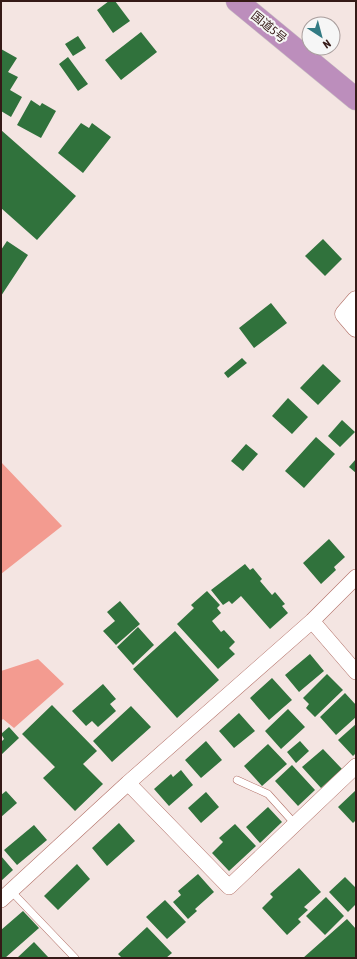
<svg xmlns="http://www.w3.org/2000/svg" width="357" height="959" viewBox="0 0 357 959" font-family="'Asap Condensed','Noto Sans JP',sans-serif">
<style>
.forest{fill:#f39b90}
.building{fill:#30723c}
.lines{fill:none;stroke-linecap:round;stroke-linejoin:round}
.service-casing{stroke:#b26f66;stroke-width:8}
.minor-casing{stroke:#b26f66;stroke-width:16}
.tertiary-casing{stroke:#b26f66;stroke-width:19}
.trunk-casing{stroke:#cac3c3;stroke-width:23}
.service{stroke:#fff;stroke-width:7}
.minor{stroke:#fff;stroke-width:15}
.tertiary{stroke:#fff;stroke-width:18}
.trunk{stroke:#bc8ebc;stroke-width:22}
.labels{text-anchor:middle;dominant-baseline:central;stroke-width:4;stroke-linejoin:round;paint-order:stroke}
.street-label{font-size:12px;fill:#351a17;stroke:#f6f6f6}
</style>
<rect width="100%" height="100%" fill="#f4e5e2"/>
<path class="forest" d="M1,462L62,526L1,574Z
M38,659L64,684L14,728L3,719L1,721V671Z"/>
<path class="building" d="M109,1H115L130,21L113,33L97,10Z
M141,32L157,52L121,80L105,60Z
M78,36L86,48L73,56L65,44Z
M1,49L17,58L8,72L18,77L10,90L22,97L11,117L1,111Z
M68,57L88,84L78,91L59,64Z
M31,100L40,106L42,103L56,111L41,138L17,125Z
M81,123L89,128L92,123L111,137L83,173L58,153Z
M1,130L76,196L37,240L1,208Z
M323,239L342,259L325,276L305,256Z
M7,241L28,255L1,296V250Z
M271,303L287,323L254,348L239,328Z
M242,358L247,363L228,378L224,373Z
M323,364L341,381L318,405L300,388Z
M288,398L308,417L292,434L272,416Z
M342,420L355,432L340,447L328,436Z
M316,437L335,454L304,488L285,471Z
M246,444L258,454L243,471L231,461Z
M356,459V473L349,467Z
M329,539L345,557L334,567L336,570L321,584L303,563Z
M245,564L250,570L253,568L262,579L260,581L272,595L275,592L285,604L282,606L288,613L270,629L241,596L232,604L229,601L223,605L211,590Z
M207,591L220,605L217,608L221,613L212,621L221,632L224,630L235,642L229,648L235,654L218,669L177,624L194,608L191,605Z
M120,601L140,624L116,645L103,631L115,621L107,612Z
M138,627L154,645L133,665L117,647Z
M175,631L219,680L177,718L133,669Z
M310,654L324,671L299,692L285,675Z
M327,674L343,690L315,717L306,708L309,704L303,698Z
M272,678L292,700L269,720L250,698Z
M103,684L116,699L110,704L116,711L98,727L92,721L86,726L72,711Z
M345,693L356,705V717L336,735L320,717Z
M52,705L97,751L83,764L103,784L75,811L43,778L55,767L22,734Z
M131,706L151,727L112,762L93,741Z
M288,709L305,727L281,749L265,731Z
M239,713L255,731L234,748L219,731Z
M356,724V753L353,756L338,740Z
M9,727L19,738L1,755V742L4,739L1,734Z
M206,741L222,760L201,778L185,760Z
M300,741L309,751L296,763L287,752Z
M268,744L287,764L262,786L244,766Z
M323,749L342,769L321,788L302,767Z
M292,765L315,790L298,806L275,781Z
M181,770L193,785L169,806L154,789L171,774L173,777Z
M356,790V820L353,823L338,807Z
M6,791L17,803L1,817V795Z
M206,792L219,807L201,823L188,808Z
M268,807L282,822L260,843L246,827Z
M119,823L135,841L107,866L92,848Z
M235,824L256,846L229,871L212,853L223,842L219,838Z
M34,825L47,840L17,865L4,850Z
M1,856L13,870L1,881Z
M77,864L90,879L58,910L44,896Z
M299,868L321,892L304,907L308,910L298,919L301,922L287,935L262,908L273,897L270,894Z
M198,874L214,892L195,909L197,911L188,919L173,902L181,895L178,891Z
M345,877L356,888V904L348,912L329,892Z
M326,897L344,916L325,935L306,916Z
M165,900L186,922L167,939L146,917Z
M23,911L39,928L5,958H1V930Z
M347,919L356,929V958H303Z
M147,927L172,953L166,958H122L118,954Z
M34,942L49,958H17Z"/>
<g class="lines">
<g class="service-casing">
<path id="service" d="M237,780L268,794L295,824
M11,891L75,958"/>
</g>
<g class="minor-casing">
<path id="minor" d="M312,621L356,672
M128,783L229,887L356,766
M1,900L128,783L312,621L356,577"/>
</g>
<g class="tertiary-casing">
<path id="tertiary" d="M356,300L344,314L356,328"/>
</g>
<g class="trunk-casing">
<path id="trunk" d="M237,1L356,99"/>
</g>
<use href="#service" class="service"/>
<use href="#minor" class="minor"/>
<use href="#tertiary" class="tertiary"/>
<use href="#trunk" class="trunk"/>
</g>
<g class="labels">
<g class="street-label">
<text transform="translate(269 27) rotate(39)">国道5号</text>
</g>
</g>
<rect width="357" height="959" fill="none" stroke="#351a17" stroke-width="4"/>
<g transform="translate(321 36) rotate(144)"><circle r="19" fill="#f6f6f6" stroke="#a99e9d"/>
<path d="M0-3L7 15L0 10L-7 15Z" fill="#327a83"/>
<text y="-6" font-size="11" font-weight="bold" text-anchor="middle" fill="#351a17">N</text>
</g>
</svg>
